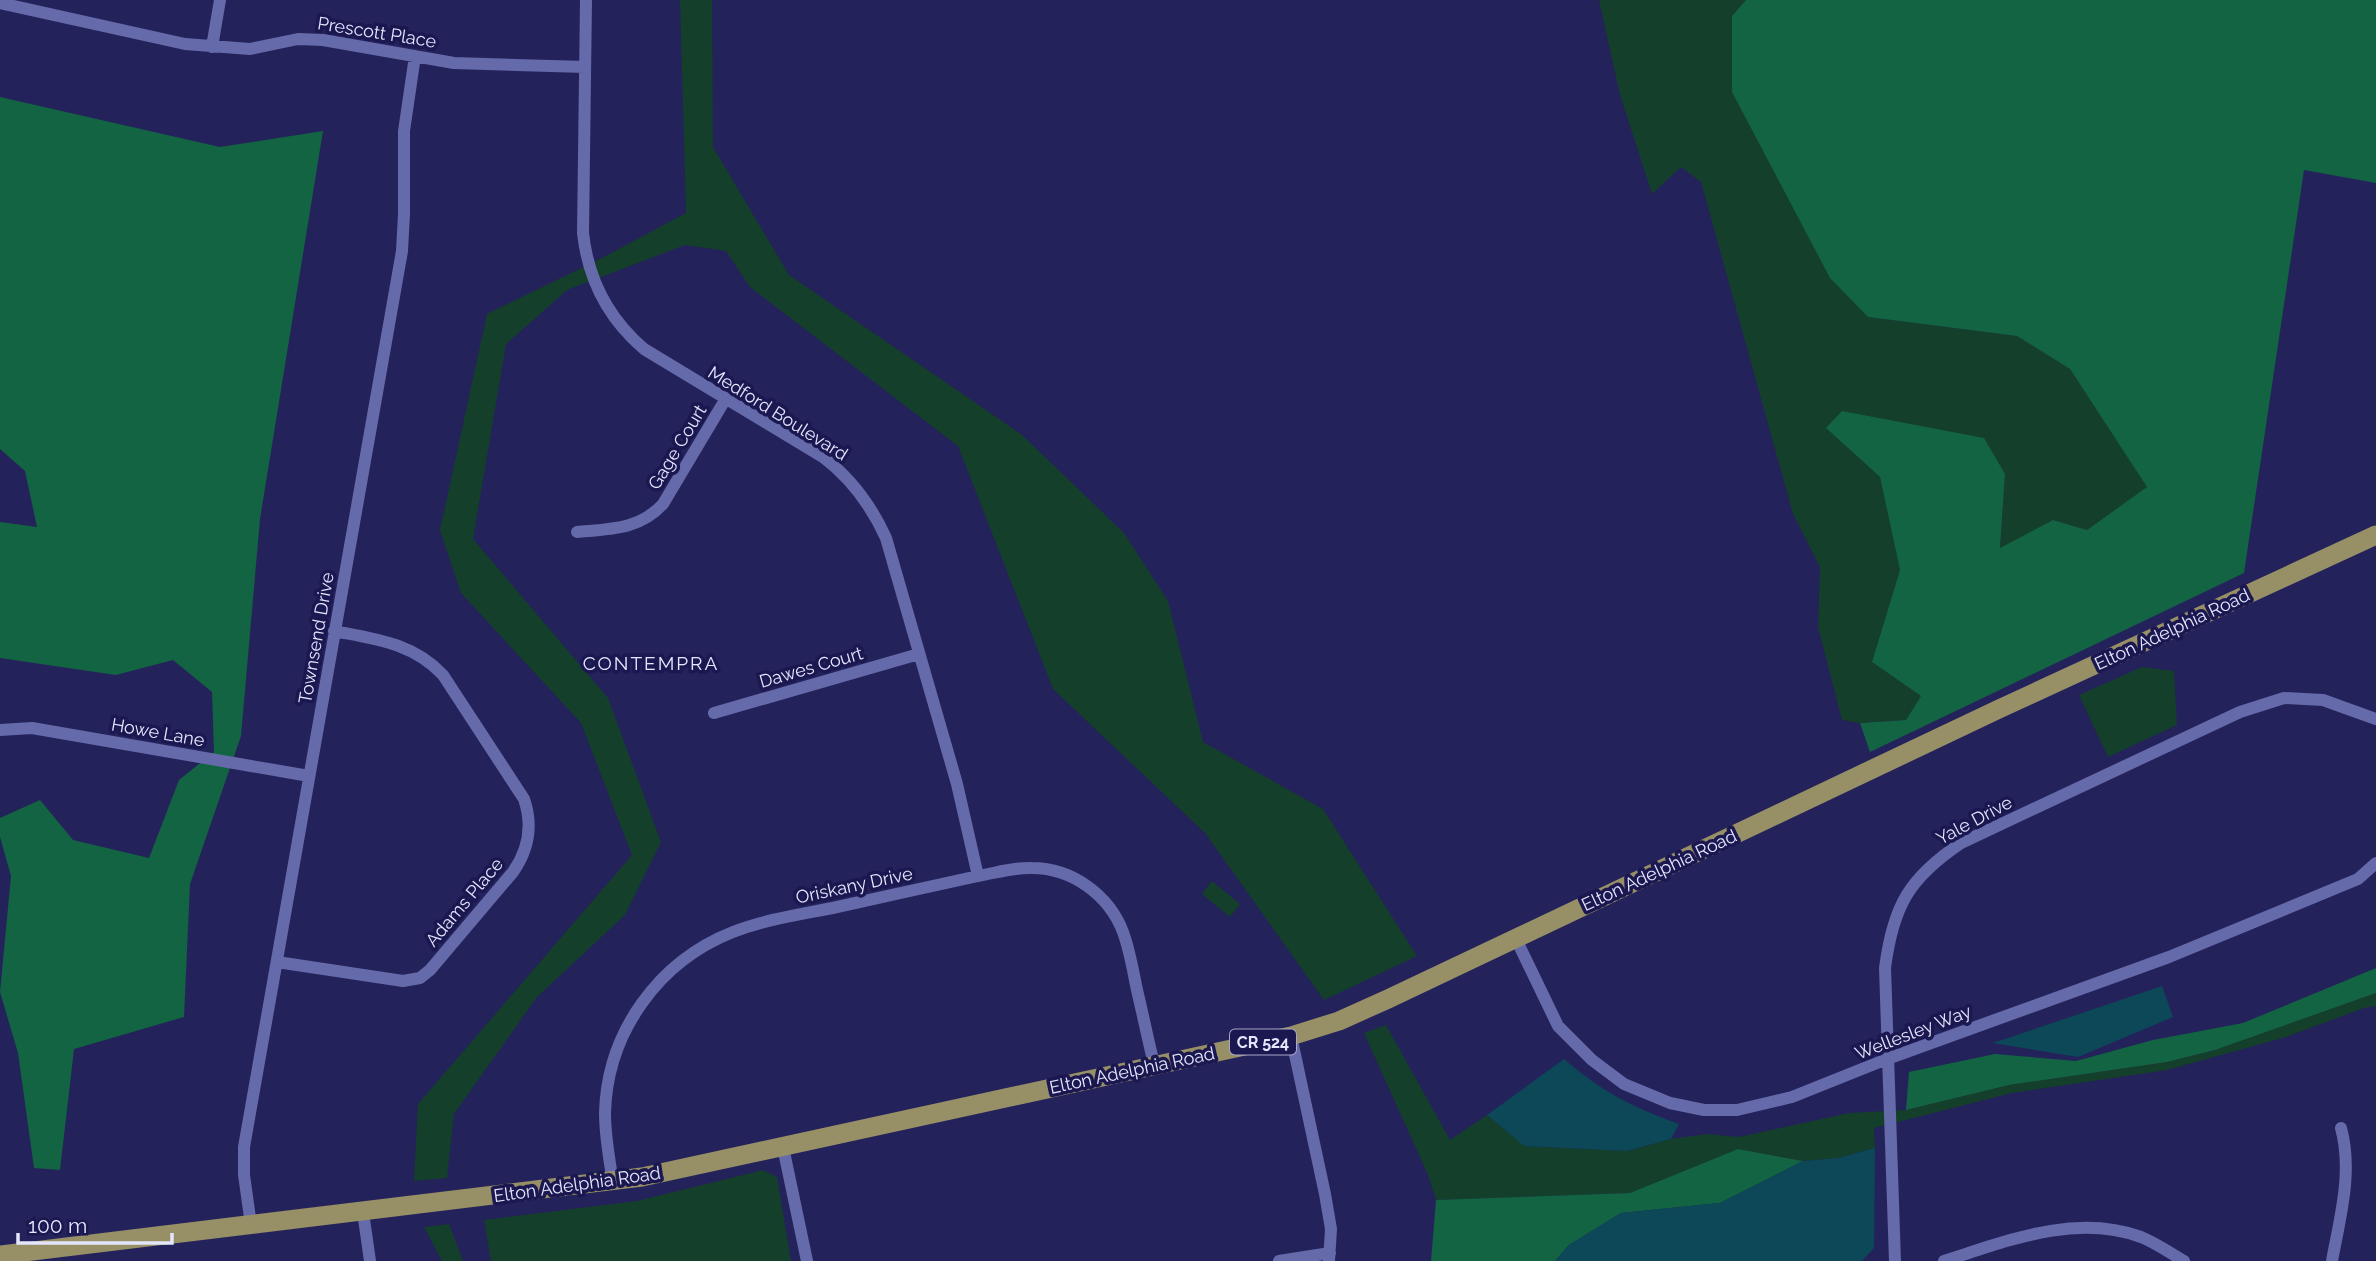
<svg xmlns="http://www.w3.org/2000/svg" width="2376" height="1261" viewBox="0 0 2376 1261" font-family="Raleway,sans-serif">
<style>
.green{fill:#143f2b}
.forest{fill:#136442}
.water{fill:#0c4857}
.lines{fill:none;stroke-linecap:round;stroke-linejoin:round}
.street{stroke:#656aaa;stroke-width:12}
.primary{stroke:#978f66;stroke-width:19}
.labels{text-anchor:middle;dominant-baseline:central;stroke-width:7;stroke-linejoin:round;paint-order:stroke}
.shield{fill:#1b1750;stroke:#a7a8c8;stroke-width:2}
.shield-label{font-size:16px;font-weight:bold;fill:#e3e6fc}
.street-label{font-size:18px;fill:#e3e6fc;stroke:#1b1750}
.neighbourhood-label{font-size:19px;letter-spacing:2px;fill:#e3e6fc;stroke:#1b1750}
</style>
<rect width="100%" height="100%" fill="#24225b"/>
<path class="green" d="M680,0H712L713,147L789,275L1021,434L1124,533L1168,601L1203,742L1323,809L1417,956L1324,1000L1205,833L1053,689L958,446L750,287L726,251L685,245L567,290L506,344L473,539L608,698L661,842L625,915L537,997L454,1114L447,1178L414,1181L418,1104L632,855L581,723L461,593L440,530L487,314L600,259L686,213Z
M1599,0H1746L1732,16L1868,317L2017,336L2070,369L2148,487L2087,530L2053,520L2000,549L2005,474L1826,428L1880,477L1900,570L1872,662L1921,696L1906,720L1860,723L1842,720L1818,627L1820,567L1793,514L1701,182L1681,167L1652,194L1620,95Z
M2142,667L2174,671L2177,725L2108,757L2079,695Z
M1212,881L1240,904L1230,917L1202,894Z
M2376,993V1006L2364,1008L2286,1037L2167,1070L2012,1093L1874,1128L1875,1148L1838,1158L1803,1161L1738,1149L1630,1193L1436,1200L1428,1175L1364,1033L1386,1025L1450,1140L1487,1115L1525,1146L1627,1151L1671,1139L1707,1134L1739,1137L1849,1113L1906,1110L2009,1085L2167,1062L2215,1050Z
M763,1170L777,1177L791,1261H491L484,1220L637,1201Z
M449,1224L463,1261H442L424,1227Z"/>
<path class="forest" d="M1746,0H2376V183L2304,170L2244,573L1870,752L1860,723L1906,720L1921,696L1872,662L1900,570L1880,477L1826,428L1842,411L1984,438L2005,474L2000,548L2053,520L2087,530L2147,487L2070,369L2017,336L1868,317L1830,278L1732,92V16Z
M0,97L220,147L323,131L260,519L241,736L190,884L184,1017L74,1049L60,1170L34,1168L18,1053L0,992L11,876L0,837V818L40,800L73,840L149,858L179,780L214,752L212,692L173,660L116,675L0,658V522L37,527L25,471L0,449Z
M2376,968V993L2215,1050L2167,1062L2009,1085L1906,1110L1909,1072L1995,1054L2076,1061L2153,1040L2243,1023Z
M1738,1149L1803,1161L1720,1203L1621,1213L1569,1245L1555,1261H1431L1436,1200L1630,1193Z"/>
<path class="water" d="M2162,986L2173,1017L2078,1057L1993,1043Z
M1564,1059C1604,1093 1630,1106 1679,1124L1671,1139L1627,1151L1524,1146L1487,1115Z
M1875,1148L1874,1248L1862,1261H1555L1569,1245L1621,1213L1720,1203L1803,1161L1838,1158Z"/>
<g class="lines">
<path class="street" d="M586,0L583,233C588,279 609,319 644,349L823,457C852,479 871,505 886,538L957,784L978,876
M0,3L185,44L250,49L298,39L323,40L454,63L585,67
M212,47L220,0
M577,532C610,529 639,530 663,504L725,400
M714,713L919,654
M0,730L32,728L309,776
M1516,939L1558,1026L1592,1060L1624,1084L1670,1103L1704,1110H1737L1792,1097L1887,1059L2169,957L2358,879L2376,863
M277,962L403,981L420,978L430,970L513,872C529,849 533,825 524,799L443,675C413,643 375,639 334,631
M1291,1036L1325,1194L1331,1229L1329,1261
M783,1147L807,1261
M613,1182C609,1159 605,1136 605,1113C607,1032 659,961 733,932C766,919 803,914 837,907C884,897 931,886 978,876C996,873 1014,867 1032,868C1072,868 1109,895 1123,932C1130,951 1133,971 1137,990C1143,1015 1148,1040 1154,1064
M363,1212L370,1261
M251,1225L244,1175V1147L402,251L404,214V131L415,56
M1279,1261L1330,1253
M1895,1261L1885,968C1893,906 1909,878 1961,843L2240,712L2284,698L2323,700L2376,719
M1944,1261C2007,1241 2075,1213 2141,1237C2156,1243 2170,1253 2184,1261
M2332,1261C2340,1217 2353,1172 2341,1128"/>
<path class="primary" d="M0,1255L642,1177L1291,1036L1339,1021L1388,999L1999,709L2376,535"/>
</g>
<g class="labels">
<rect class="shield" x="1230" y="1029.5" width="66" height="25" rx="5"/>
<g class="shield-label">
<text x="1263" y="1042">CR 524</text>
</g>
<g class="street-label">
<text transform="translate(377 32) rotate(9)">Prescott Place</text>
<text transform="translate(778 413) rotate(32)">Medford Boulevard</text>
<text transform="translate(677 447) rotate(-59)">Gage Court</text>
<text transform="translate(2172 629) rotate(-25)">Elton Adelphia Road</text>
<text transform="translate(316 638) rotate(-80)">Townsend Drive</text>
<text transform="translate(811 667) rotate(-16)">Dawes Court</text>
<text transform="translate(158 732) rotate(10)">Howe Lane</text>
<text transform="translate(1974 820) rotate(-28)">Yale Drive</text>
<text transform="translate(1659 870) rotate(-25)">Elton Adelphia Road</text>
<text transform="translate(854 885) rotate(-12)">Oriskany Drive</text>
<text transform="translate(464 902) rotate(-50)">Adams Place</text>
<text transform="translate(1913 1032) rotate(-21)">Wellesley Way</text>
<text transform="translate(1132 1070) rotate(-12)">Elton Adelphia Road</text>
<text transform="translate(577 1184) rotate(-8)">Elton Adelphia Road</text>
</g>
<g class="neighbourhood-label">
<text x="651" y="663">CONTEMPRA</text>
</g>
</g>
<path d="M18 1233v10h154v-10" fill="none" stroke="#e3e6fc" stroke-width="3.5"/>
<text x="28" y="1233" font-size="21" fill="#e3e6fc" stroke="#1b1750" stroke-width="5" paint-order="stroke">100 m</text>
</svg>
